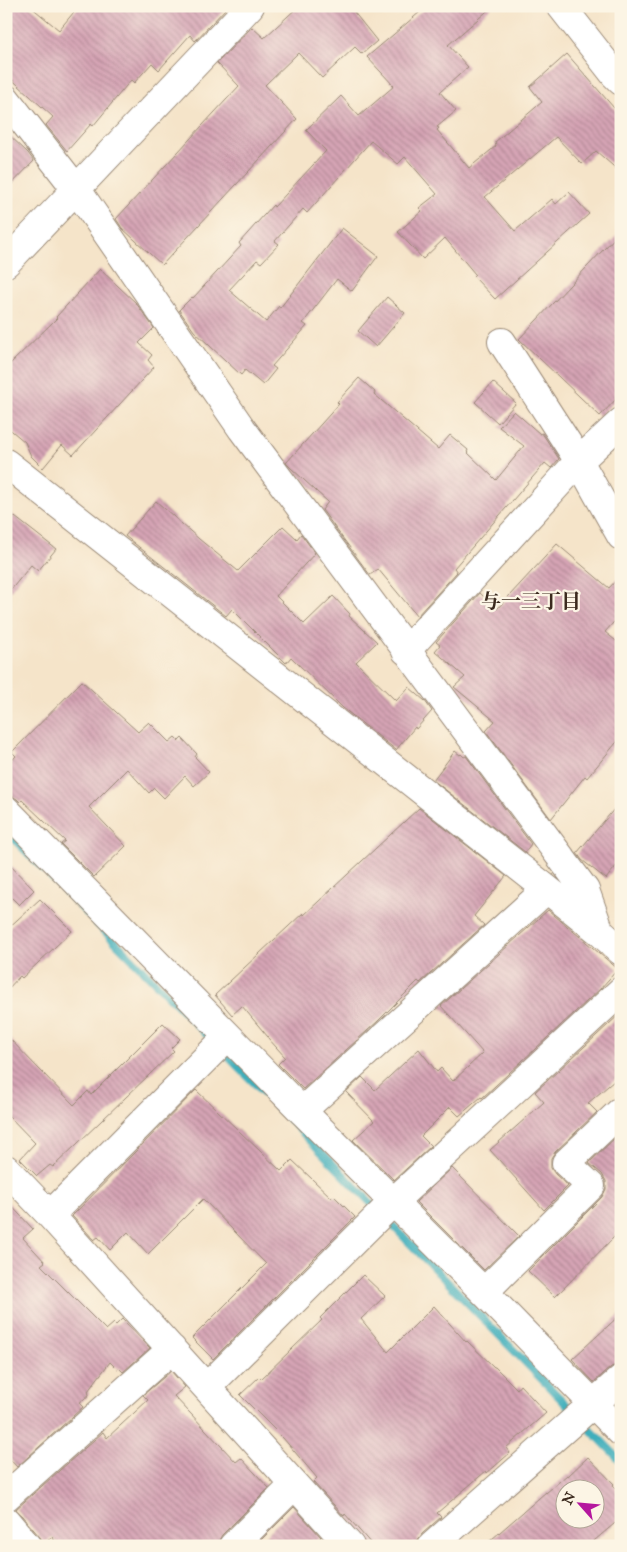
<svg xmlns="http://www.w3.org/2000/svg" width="627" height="1552" viewBox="0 0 627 1552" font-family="'IM FELL Great Primer','Noto Serif JP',serif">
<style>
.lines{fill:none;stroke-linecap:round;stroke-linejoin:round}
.stream{stroke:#40afbc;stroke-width:8}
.building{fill:url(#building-back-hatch);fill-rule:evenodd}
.street-casing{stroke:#988774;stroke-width:30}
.street{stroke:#fff;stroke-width:28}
.labels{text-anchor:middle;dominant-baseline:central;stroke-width:4.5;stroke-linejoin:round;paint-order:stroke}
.neighbourhood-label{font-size:20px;font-weight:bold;fill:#3b2a1e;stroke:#fcf5e5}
</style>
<defs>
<pattern id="building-back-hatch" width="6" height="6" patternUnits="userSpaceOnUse" patternTransform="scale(1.25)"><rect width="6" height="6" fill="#d6a4b5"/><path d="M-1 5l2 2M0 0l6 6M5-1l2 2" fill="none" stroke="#af8693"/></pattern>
</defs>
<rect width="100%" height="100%" fill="#fcf5e5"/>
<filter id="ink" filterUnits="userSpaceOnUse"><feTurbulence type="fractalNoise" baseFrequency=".02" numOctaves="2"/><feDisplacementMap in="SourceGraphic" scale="10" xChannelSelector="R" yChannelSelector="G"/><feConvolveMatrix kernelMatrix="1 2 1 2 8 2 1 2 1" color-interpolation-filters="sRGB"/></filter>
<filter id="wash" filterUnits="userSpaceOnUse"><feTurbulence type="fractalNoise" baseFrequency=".0096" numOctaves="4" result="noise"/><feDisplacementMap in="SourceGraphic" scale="20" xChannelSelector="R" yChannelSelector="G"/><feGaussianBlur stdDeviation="1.12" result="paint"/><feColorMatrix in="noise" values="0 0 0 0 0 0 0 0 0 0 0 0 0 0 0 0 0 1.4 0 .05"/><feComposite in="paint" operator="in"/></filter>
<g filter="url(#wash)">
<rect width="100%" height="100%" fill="#f5e4c9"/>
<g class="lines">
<path class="stream" d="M6,831L270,1099L621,1461"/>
</g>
<g id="blocks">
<path class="building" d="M6,6H30L59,30L79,6H228L195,41L190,35L159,70L152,63L134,83L131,80L93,126L91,124L67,151L46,125L53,117L6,74Z
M299,6H349L377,41L362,54L355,47L322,78L298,53L265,85L297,119L162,265L122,228L116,219L239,86L217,63L252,27L264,38Z
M427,6H493L448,45L468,67L440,92L456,111L437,127L439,128L437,130L469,168L496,146L495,142L542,102L530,87L567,54L621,116V173L596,151L582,164L556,137L485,197L515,231L552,199L556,204L569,192L589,214L495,299L473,276L475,274L445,238L423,259L398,232L422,211L419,208L437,194L405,157L398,164L371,141L307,213L303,209L275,241L279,244L261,263L257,260L229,290L266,322L279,306L280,308L342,228L378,256L352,291L337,279L303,323L307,326L272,366L276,369L263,385L245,370L241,375L194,331L179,310L192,297L193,298L241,246L239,243L273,205L274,207L326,151L306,130L341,96L359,116L394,86L367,57Z
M6,132L28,153L34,161L6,190Z
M621,231V394L600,416L519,339Z
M100,269L136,303L154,328L139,343L152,355L148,360L154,367L73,455L62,445L43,468L31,456L25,442L6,426V368L57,318L56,317Z
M387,297L405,313L376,347L358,331Z
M359,378L375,392L374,394L438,449L450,435L468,450L467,452L496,480L524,446L499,427L514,411L540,434L542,433L559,459L551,468L545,463L454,568L457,572L417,616L378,569L370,575L322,510L328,502L291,468L286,463L339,404L337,402Z
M493,382L516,403L498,423L475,402Z
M156,501L199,539L238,571L283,526L297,539L301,534L315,553L276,596L304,624L333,596L350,614L349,616L377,642L356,662L396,701L409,687L425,701L432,711L416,729L415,727L396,750L343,708L291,657L286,663L232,609L226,616L125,536Z
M6,510L56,549L38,571L31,565L6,596Z
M557,544L609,588L621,575V614L605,632L621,645V737L587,778L585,776L551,819L486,731L495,721L454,687L465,677L435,651L440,645L436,642L480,593L497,609Z
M82,681L138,732L149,722L169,742L175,737L179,741L182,738L197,754L195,757L209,772L194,786L185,776L164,798L154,788L149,793L127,769L89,807L126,846L94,877L61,844L65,841L22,800L20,802L17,799L6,793V767L16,756L12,752Z
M455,751L460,755L461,754L464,757L466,756L531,844L525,852L433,780Z
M621,801V860L606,879L582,860L577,853Z
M419,808L506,876L474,916L484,925L420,983L418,981L378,1021L303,1089L278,1064L285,1057L268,1038V1037L242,1006L232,1015L215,995L303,913L304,915Z
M6,861L34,890L19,905L6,892Z
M40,899L72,931L22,978L20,976L6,991V930Z
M548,910L618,969L600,989L482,1098L481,1097L459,1116L450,1107L421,1136L431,1146L394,1180L353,1140L374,1121L346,1092L362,1077L375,1090L419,1049L437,1072L441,1068L453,1081L483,1053L441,1006Z
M621,1013V1075L588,1103L597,1112L555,1152L551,1158V1168L555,1174L568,1186L544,1210L490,1150L544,1102L535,1092Z
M163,1023L180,1039L171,1048L174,1051L53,1167L50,1165L37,1176L20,1159L35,1143L6,1113V1035L74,1105L88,1091L91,1095Z
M196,1090L281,1171L292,1160L332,1198L334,1196L355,1217L213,1359L192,1338L266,1264L203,1199L148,1254L128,1232L110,1250L98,1237L94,1240L72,1216Z
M619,1134L621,1136V1230L555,1297L528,1271L602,1197L606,1189V1181L602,1174L589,1163Z
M452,1168L519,1236L484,1270L416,1202Z
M6,1200L33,1229L23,1238L45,1262L41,1265L106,1330L114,1323L116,1325L122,1319L150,1348L123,1372L119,1368L117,1369L110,1362L88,1391L89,1395L79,1403L83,1407L17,1467L6,1455Z
M363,1275L385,1296L361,1319L388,1352L434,1306L466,1342L467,1341L494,1367H495L517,1389L520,1385L546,1413L506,1448L510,1453L487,1473L486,1471L437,1513L441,1517L422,1534L417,1541V1546H373L345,1514L344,1516L313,1482L317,1478L283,1438L240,1395L259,1377L261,1379L322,1320L320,1318Z
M621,1314V1364L611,1367L594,1382L572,1359Z
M171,1371L185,1387L174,1396L236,1462L241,1458L269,1488L222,1535L218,1542V1546H59L52,1537L45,1543L16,1509L103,1432L107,1438L148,1400L143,1395Z
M588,1457L614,1484L613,1485L621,1495V1518L588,1546H484L546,1492V1493L567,1475L568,1476ZM564,1490H594V1520H564Z
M294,1507L321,1537L313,1546H255Z"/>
</g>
</g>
<g filter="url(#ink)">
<use href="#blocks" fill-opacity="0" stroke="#988774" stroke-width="1"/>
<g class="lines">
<g class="street-casing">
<path id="street" d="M561,6L615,75L621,81
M6,99L77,190L242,429L585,890L600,932
M6,263L250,6
M502,342L579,461L621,536
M6,463L547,889L600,932L621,951
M406,651L579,461L621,422
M6,810L302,1111L484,1292L621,1432
M302,1111L547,889
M6,1169L50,1215L350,1546
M50,1215L228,1036
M484,1292L591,1186L566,1163L621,1111
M207,1387L393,1202L621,991
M6,1497L172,1349
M6,1521L27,1546
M233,1546L294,1485
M432,1546L621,1379"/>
</g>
<use href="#street" class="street"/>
</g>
</g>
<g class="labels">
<g class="neighbourhood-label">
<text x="531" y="601">与一三丁目</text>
</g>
</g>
<rect width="627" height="1552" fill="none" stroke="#fcf5e5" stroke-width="25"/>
<g transform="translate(580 1504) rotate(297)"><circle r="24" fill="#fcf5e5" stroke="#afa495"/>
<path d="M0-4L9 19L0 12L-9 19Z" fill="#b5179e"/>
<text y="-8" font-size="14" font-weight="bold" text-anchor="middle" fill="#3b2a1e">N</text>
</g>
</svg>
